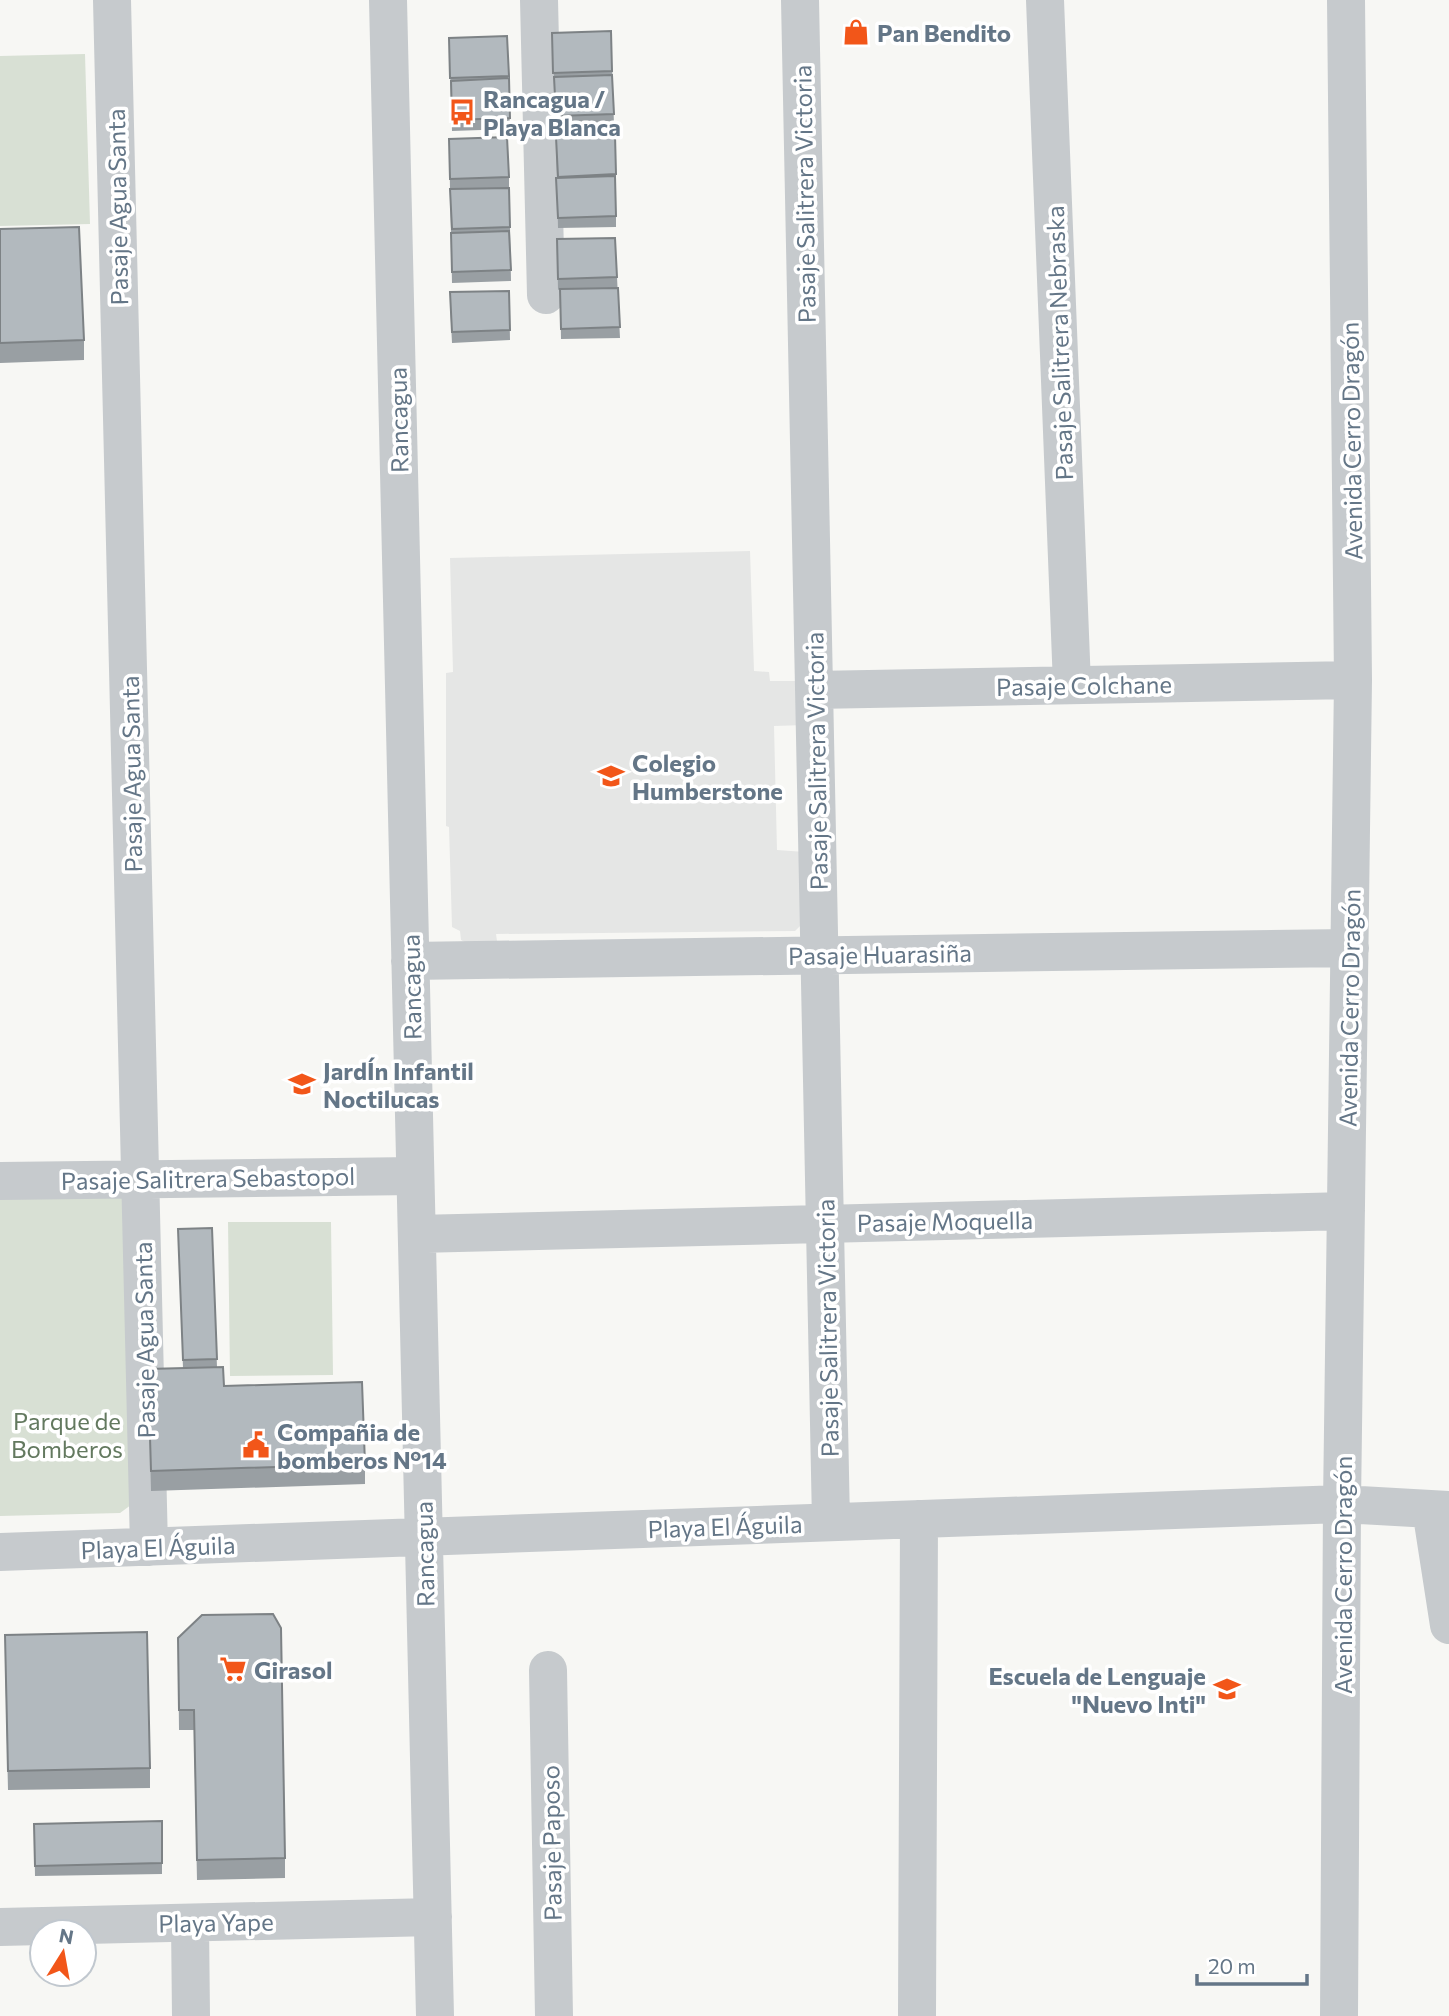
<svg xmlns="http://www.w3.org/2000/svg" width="1449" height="2016" viewBox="0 0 1449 2016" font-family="Commissioner,sans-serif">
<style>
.built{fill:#e5e6e5}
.green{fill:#d8e0d4}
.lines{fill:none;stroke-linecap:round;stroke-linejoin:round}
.minor{stroke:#c6cacd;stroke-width:38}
.wall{fill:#999fa3}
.building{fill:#b2b9be;stroke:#7d8285;stroke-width:2}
.labels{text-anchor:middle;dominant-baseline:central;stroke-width:7;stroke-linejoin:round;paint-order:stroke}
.poi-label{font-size:24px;font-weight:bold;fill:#647687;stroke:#fff;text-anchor:start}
.street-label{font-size:24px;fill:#647687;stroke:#fff}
.park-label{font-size:24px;fill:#63795f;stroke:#fff}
</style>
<rect width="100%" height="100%" fill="#f7f7f4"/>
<path class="built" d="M750,551L754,671L769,672L770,681H805V725L774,726L777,850L805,852L804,922L795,931L496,934L497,941L478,949L461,940L460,931L452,927L449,827L446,826V673L453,672L450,558Z"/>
<path class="green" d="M85,54L90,224L0,226V56Z
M116,1187L130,1201L135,1502L120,1513L0,1516V1189Z
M228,1222H331L333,1375L230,1376Z"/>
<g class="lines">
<path class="minor" d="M112,0L149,1547
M388,0L435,2016
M539,0L546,295
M800,0L831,1522
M1045,0L1072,685
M814,690L1353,680
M410,961L1350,948
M0,1181L415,1176
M417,1234L1346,1211
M1431,1509L1449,1625
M0,1552L1342,1504L1449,1510
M548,1670L554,2016
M190,1923L191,2016
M0,1927L433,1917
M917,2016L919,1519
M1339,2016L1342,1504L1353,680L1346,0"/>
</g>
<path class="wall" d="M611,31L614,125L556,127L552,33Z
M507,36L510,129L452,131L449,38Z
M556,137L616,174V227L558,228Z
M449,139L509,177V188L450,189Z
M450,189L510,227L511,281L452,283Z
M0,229L84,340V360L0,363Z
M557,239L617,277L620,338L561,339L560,289L558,290Z
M509,291L510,340L452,343L450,303Z
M212,1228L217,1367L224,1386L365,1464V1484L151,1491L148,1369L183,1368L178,1229Z
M178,1638L285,1858V1878L197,1880L194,1730H179Z
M5,1655L150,1768V1788L8,1790Z
M162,1821V1874L35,1876L34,1824Z"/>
<path class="building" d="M611,31L612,71L553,73L552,33Z
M507,36L509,76L450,78L449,38Z
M612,75L614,114L556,116L554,77Z
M509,78L510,118L452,120L451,81Z
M615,135L616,174L558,177L556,137Z
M507,137L509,177L450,179L449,139Z
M615,176L616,216L558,218L556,178Z
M509,188L510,227L452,229L450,189Z
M79,227L84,340L0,343V229Z
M509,231L511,270L452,272L451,233Z
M615,238L617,277L558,279L557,239Z
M618,288L620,327L561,329L560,289Z
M509,291L510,330L452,332L450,292Z
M212,1228L217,1359L183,1360L178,1229Z
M223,1367L224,1386L362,1382L365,1464L151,1471L148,1369Z
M273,1614L281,1628L285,1858L197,1860L194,1710H179L178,1638L202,1615Z
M147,1632L150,1768L8,1771L5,1635Z
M162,1821V1863L35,1866L34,1824Z"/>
<defs>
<g id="shop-bare" transform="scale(2.1)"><path d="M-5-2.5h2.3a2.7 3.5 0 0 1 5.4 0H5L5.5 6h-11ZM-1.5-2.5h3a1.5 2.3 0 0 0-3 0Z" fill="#f25619" stroke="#fff" stroke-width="2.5" paint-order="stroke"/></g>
<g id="bus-bare" transform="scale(2.1)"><path d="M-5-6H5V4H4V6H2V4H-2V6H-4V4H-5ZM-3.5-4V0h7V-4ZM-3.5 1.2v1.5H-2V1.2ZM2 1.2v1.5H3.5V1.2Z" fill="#f25619" stroke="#fff" stroke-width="2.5" paint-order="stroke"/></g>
<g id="school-bare" transform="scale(2.1)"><path d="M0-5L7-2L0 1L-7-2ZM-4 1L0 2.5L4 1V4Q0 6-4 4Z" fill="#f25619" stroke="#fff" stroke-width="2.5" paint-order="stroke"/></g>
<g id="civic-bare" transform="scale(2.1)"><path d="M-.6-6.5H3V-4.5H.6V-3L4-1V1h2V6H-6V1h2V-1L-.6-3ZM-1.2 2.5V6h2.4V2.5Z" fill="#f25619" stroke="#fff" stroke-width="2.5" paint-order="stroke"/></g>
<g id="supermarket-bare" transform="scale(2.1)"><path d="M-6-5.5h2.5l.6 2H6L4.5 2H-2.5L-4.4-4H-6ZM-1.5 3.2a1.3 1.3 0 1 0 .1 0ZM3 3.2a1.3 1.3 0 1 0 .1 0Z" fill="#f25619" stroke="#fff" stroke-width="2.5" paint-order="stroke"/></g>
</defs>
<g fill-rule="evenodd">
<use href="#shop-bare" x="856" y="32"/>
<use href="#bus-bare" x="462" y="112"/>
<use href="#school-bare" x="611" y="776"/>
<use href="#school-bare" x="302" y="1084"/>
<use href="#civic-bare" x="256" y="1445"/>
<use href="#supermarket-bare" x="233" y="1669"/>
<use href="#school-bare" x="1227" y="1689"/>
</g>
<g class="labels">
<g class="poi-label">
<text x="877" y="32">Pan Bendito</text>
<text x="483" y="98">Rancagua /<tspan x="483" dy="28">Playa Blanca</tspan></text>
<text x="632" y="762">Colegio<tspan x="632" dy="28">Humberstone</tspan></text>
<text x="323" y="1070">JardÍn Infantil<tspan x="323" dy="28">Noctilucas</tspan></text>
<text x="277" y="1431">Compañia de<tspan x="277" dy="28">bomberos Nº14</tspan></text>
<text x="254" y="1669">Girasol</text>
<text x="1206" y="1675" text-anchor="end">Escuela de Lenguaje<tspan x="1206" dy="28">"Nuevo Inti"</tspan></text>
</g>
<g class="street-label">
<text transform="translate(804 194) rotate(-91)">Pasaje Salitrera Victoria</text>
<text transform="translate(117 207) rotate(-91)">Pasaje Agua Santa</text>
<text transform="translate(1059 343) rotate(-92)">Pasaje Salitrera Nebraska</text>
<text transform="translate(398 420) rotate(-91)">Rancagua</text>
<text transform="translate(1351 441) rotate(-91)">Avenida Cerro Dragón</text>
<text transform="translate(1084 685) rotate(-1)">Pasaje Colchane</text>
<text transform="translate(816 761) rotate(-91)">Pasaje Salitrera Victoria</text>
<text transform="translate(131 774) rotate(-91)">Pasaje Agua Santa</text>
<text transform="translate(880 954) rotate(-1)">Pasaje Huarasiña</text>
<text transform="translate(411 987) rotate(-91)">Rancagua</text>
<text transform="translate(1349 1008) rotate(-89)">Avenida Cerro Dragón</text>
<text transform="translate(208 1178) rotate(-1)">Pasaje Salitrera Sebastopol</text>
<text transform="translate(945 1221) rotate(-1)">Pasaje Moquella</text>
<text transform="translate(827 1328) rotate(-91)">Pasaje Salitrera Victoria</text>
<text transform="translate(144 1340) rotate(-91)">Pasaje Agua Santa</text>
<text transform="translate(725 1526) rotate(-2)">Playa El Águila</text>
<text transform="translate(158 1547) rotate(-2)">Playa El Águila</text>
<text transform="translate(424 1554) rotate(-91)">Rancagua</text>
<text transform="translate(1342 1575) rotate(-90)">Avenida Cerro Dragón</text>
<text transform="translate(551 1843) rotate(-91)">Pasaje Paposo</text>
<text transform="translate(216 1922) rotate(-1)">Playa Yape</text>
</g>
<g class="park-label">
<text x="67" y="1420">Parque de<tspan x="67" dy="28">Bomberos</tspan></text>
</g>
</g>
<g transform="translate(63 1953) rotate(11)"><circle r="33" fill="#ffffff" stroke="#c1c8cf" stroke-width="2"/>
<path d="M0-5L12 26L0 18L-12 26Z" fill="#f25619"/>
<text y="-10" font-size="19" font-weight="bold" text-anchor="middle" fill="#647687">N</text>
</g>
<path d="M1197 1974v10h110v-10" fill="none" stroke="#647687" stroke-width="3.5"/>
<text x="1208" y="1974" font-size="21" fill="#647687" stroke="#ffffff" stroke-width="5" paint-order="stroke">20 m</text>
</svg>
